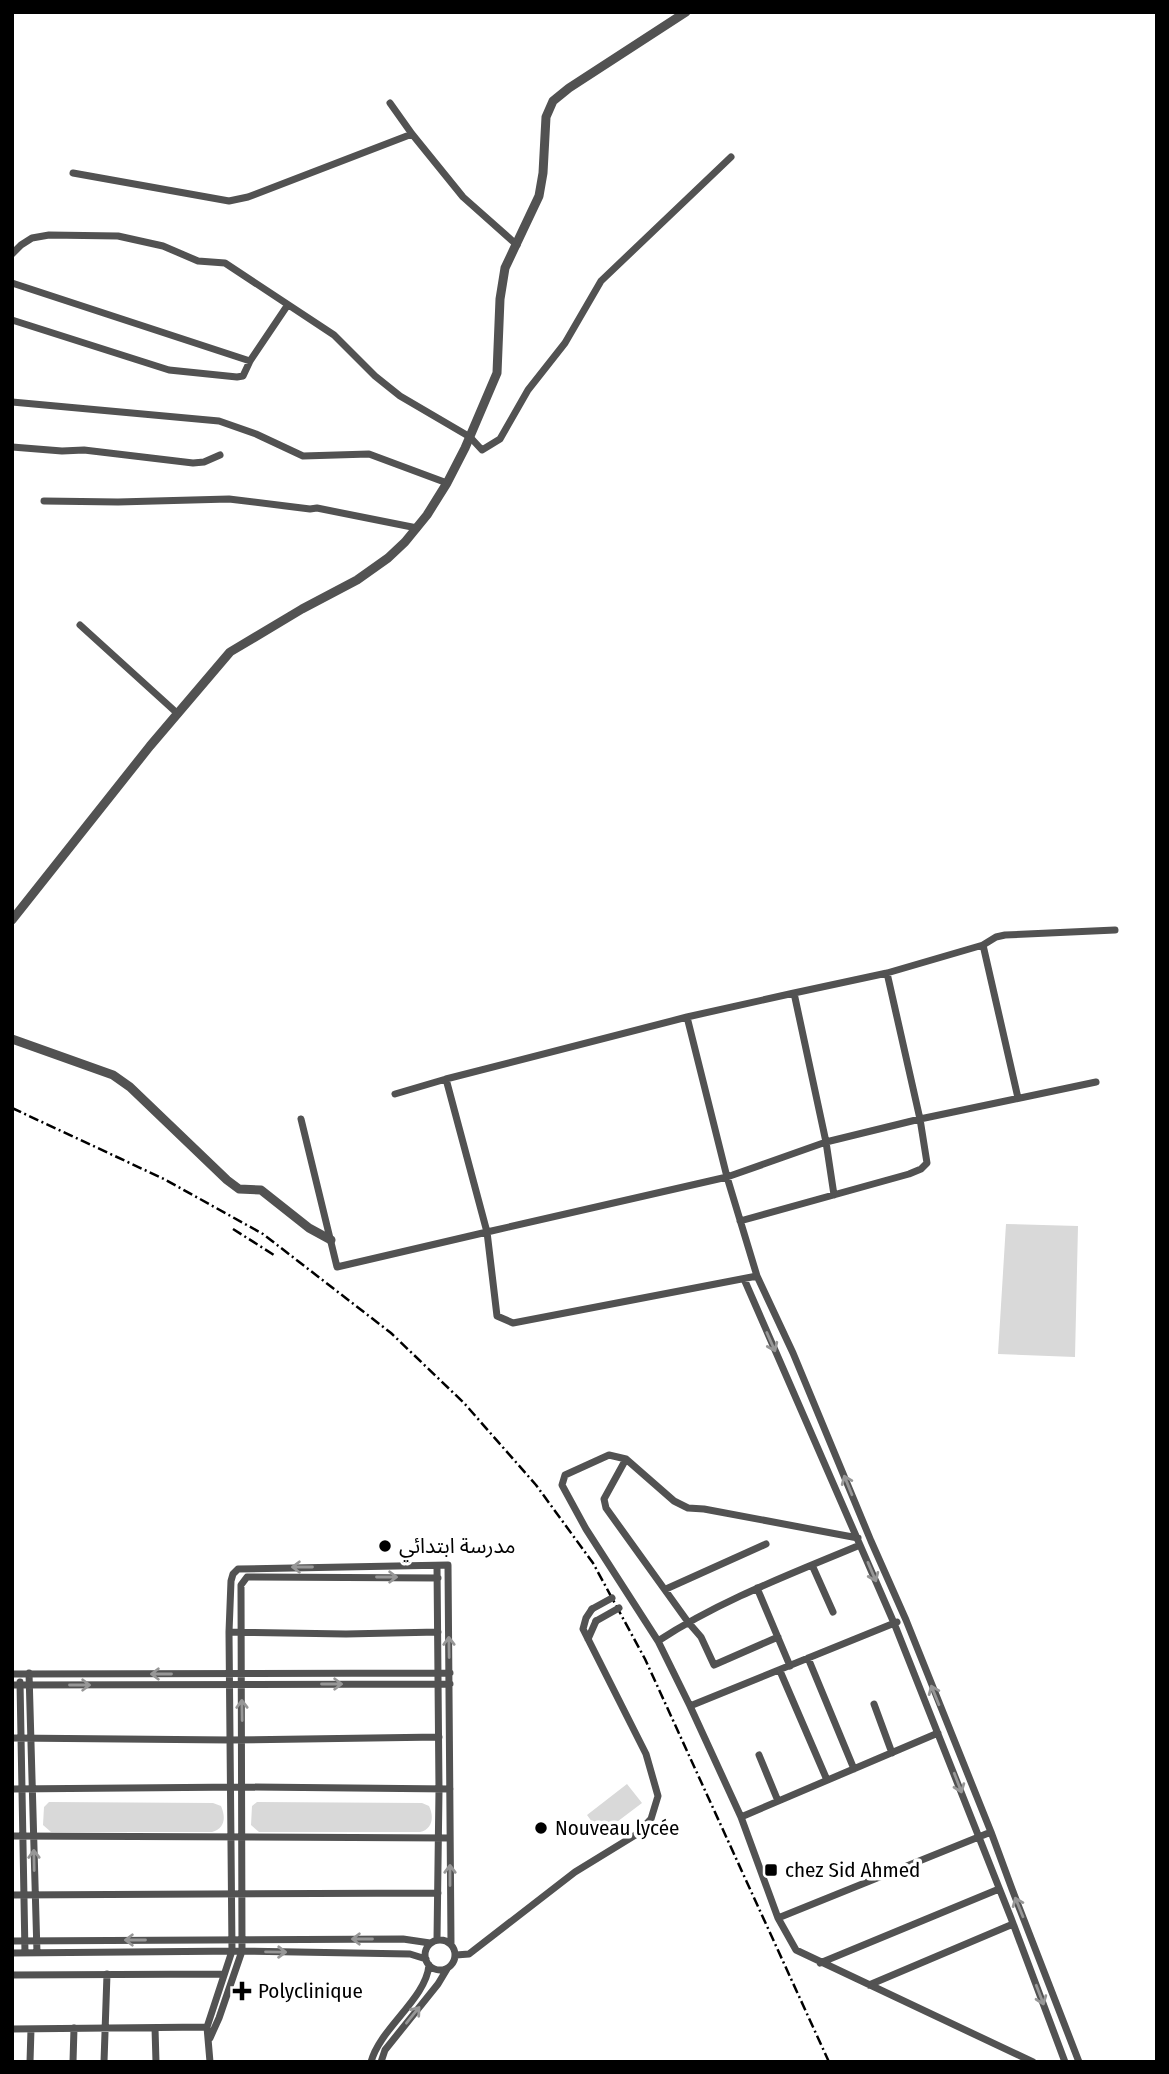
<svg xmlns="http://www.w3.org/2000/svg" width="1169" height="2074" viewBox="0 0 1169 2074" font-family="'Fira Sans Condensed','Noto Sans Arabic',sans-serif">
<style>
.green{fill:#d9d9d9}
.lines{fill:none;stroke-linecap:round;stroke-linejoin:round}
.minor{stroke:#525252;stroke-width:7}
.tertiary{stroke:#525252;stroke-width:9}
.rail{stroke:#000;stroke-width:2.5;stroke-dasharray:10 3.5 2 3.5;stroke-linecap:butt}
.minor-bridge{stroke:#525252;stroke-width:7}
.oneway{stroke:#979797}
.poi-dot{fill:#000;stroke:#fff;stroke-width:2.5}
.labels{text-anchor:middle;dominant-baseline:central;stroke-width:7;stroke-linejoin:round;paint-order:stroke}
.poi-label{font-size:21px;fill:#000;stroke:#fff;text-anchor:start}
</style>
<rect width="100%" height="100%" fill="#fff"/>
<path class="green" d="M1006,1224L1078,1226L1075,1357L998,1354Z
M627,1784L642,1803L601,1834L587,1815Z
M49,1802L213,1803L221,1806C226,1817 225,1829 212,1832H51L43,1825L44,1807Z
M257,1802L422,1803L429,1806C434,1816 433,1829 420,1832H259L251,1825L252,1806Z"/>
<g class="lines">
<path class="minor" d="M390,103L412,134L463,197L517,245
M73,173L229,201L248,197L412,134
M12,254L21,245L32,238L49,235L118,236L163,246L198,261L225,263L334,335L375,376L400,396L470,437L482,450L500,439L528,390L565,343L601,281L731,157
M12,283L250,361
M12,320L169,370L237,377L243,376L250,361L287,306
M12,402L219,421L256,434L303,456L369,454L447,483
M12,447L62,451L84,450L193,463L204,462L220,455
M44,501L118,502L229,499L310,509L317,508L417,528
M80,625L178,714
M983,945L996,937L1005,935L1115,930
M794,993L826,1142L727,1177L687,1017Z
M794,993L887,973L983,945L1018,1098
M395,1094L446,1079
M301,1119L337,1267L487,1232L446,1079L687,1017
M834,1195L826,1142L920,1119L1096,1082
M740,1221L909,1174L921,1169L927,1163L920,1119L887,973
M757,1276L513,1323L497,1316L487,1232L727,1177L757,1276L793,1353L871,1541L906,1620L991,1832L1012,1889L1079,2062
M744,1279L894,1623L1011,1918L1065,2062
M626,1459L604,1499L606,1508L688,1622L701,1637L714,1665L778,1637
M812,1565L833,1612
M437,1566L439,1790L437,1939
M757,1588L790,1666
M666,1589L766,1544
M897,1622L690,1706L741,1817L778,1918L796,1950L1033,2062
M229,1632L346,1634L438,1632
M588,1639L596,1621
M658,1641L586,1529L562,1485L565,1475L609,1455L626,1459L674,1501L688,1508L704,1509L858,1538
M808,1658L854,1769
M780,1671L827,1780
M29,1673L37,1953
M12,1674L450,1673
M20,1682L25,1953
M12,1685L450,1684
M874,1704L892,1753
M690,1706L658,1641C721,1600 791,1574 860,1545
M12,1738L230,1740L439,1737
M759,1755L778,1801
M12,1789L242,1787L450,1789
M741,1817L938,1733
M12,1836L450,1838
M12,1895L438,1893
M778,1918L991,1832
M425 1955a15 15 0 1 1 30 0a15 15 0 1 1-30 0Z
M12,1941L403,1939L430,1943
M12,1953L242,1951L410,1954L426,1959
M456,1955L469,1954L575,1872L637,1834L651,1819L658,1796L646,1754L583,1629L586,1618L592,1609
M820,1963L999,1889
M12,1975L224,1974
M869,1985L1013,1924
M155,2028L156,2062
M12,2029L207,2027
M210,2038L219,2018L242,1951L241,1585L247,1577L438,1578
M30,2062L31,2029
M73,2062L74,2028
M104,2062L107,1974
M210,2062L207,2027L232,1951L229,1632L231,1581L233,1574L238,1569L448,1565L451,1943
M371,2062C380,2028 426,1999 429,1965
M381,2062L385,2050L438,1984L447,1969"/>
<path class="tertiary" d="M12,920L150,746L230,652L302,609L357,580L388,558L405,542L427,515L447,483L465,448L497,373L500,299L505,268L539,196L543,173L546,117L553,101L569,88L686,12
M12,1039L113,1075L130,1087L227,1180L239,1189L261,1190L309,1228L331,1240"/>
<path class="rail" d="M12,1108L164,1179L263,1234L391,1333L464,1403L536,1485L593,1563L645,1659L829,2062
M233,1229L274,1255"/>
<path class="minor-bridge" d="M592,1609L612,1598
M596,1621L619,1608"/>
</g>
<defs><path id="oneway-shaft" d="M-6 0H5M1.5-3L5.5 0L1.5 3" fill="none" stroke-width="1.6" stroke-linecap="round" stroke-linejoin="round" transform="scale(1.75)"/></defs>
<g class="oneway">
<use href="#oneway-shaft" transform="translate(771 1342) rotate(66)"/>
<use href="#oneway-shaft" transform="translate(848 1485) rotate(-112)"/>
<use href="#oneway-shaft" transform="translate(302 1567) rotate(180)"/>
<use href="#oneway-shaft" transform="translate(872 1572) rotate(67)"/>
<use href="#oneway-shaft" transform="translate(387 1577)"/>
<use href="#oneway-shaft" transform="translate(449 1647) rotate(-91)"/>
<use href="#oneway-shaft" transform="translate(161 1674) rotate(-180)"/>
<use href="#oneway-shaft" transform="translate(332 1684)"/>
<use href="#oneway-shaft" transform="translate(80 1685)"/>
<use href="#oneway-shaft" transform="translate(935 1695) rotate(-112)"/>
<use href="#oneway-shaft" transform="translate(242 1710) rotate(-91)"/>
<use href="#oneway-shaft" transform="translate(958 1783) rotate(69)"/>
<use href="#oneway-shaft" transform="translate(34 1860) rotate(-91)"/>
<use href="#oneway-shaft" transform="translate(450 1875) rotate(-90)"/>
<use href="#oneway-shaft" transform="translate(1019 1907) rotate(-112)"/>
<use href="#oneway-shaft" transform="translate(362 1939) rotate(180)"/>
<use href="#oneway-shaft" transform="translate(135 1940) rotate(180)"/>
<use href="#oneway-shaft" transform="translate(276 1952) rotate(1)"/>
<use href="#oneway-shaft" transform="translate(1040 1995) rotate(69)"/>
<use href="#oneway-shaft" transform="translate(413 2015) rotate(-51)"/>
</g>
<g class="poi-dot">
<circle cx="385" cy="1546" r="7"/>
<circle cx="541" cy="1828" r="7"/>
<rect x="764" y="1863" width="14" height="14" rx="3.5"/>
<path d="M238.5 1980.5h7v7h7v7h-7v7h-7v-7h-7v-7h7z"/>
</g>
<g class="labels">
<g class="poi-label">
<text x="399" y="1546">مدرسة ابتدائي</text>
<text x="555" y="1828">Nouveau lycée</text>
<text x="785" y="1870">chez Sid Ahmed</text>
<text x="258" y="1991">Polyclinique</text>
</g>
</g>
<rect width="1169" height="2074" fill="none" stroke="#000000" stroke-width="28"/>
</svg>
